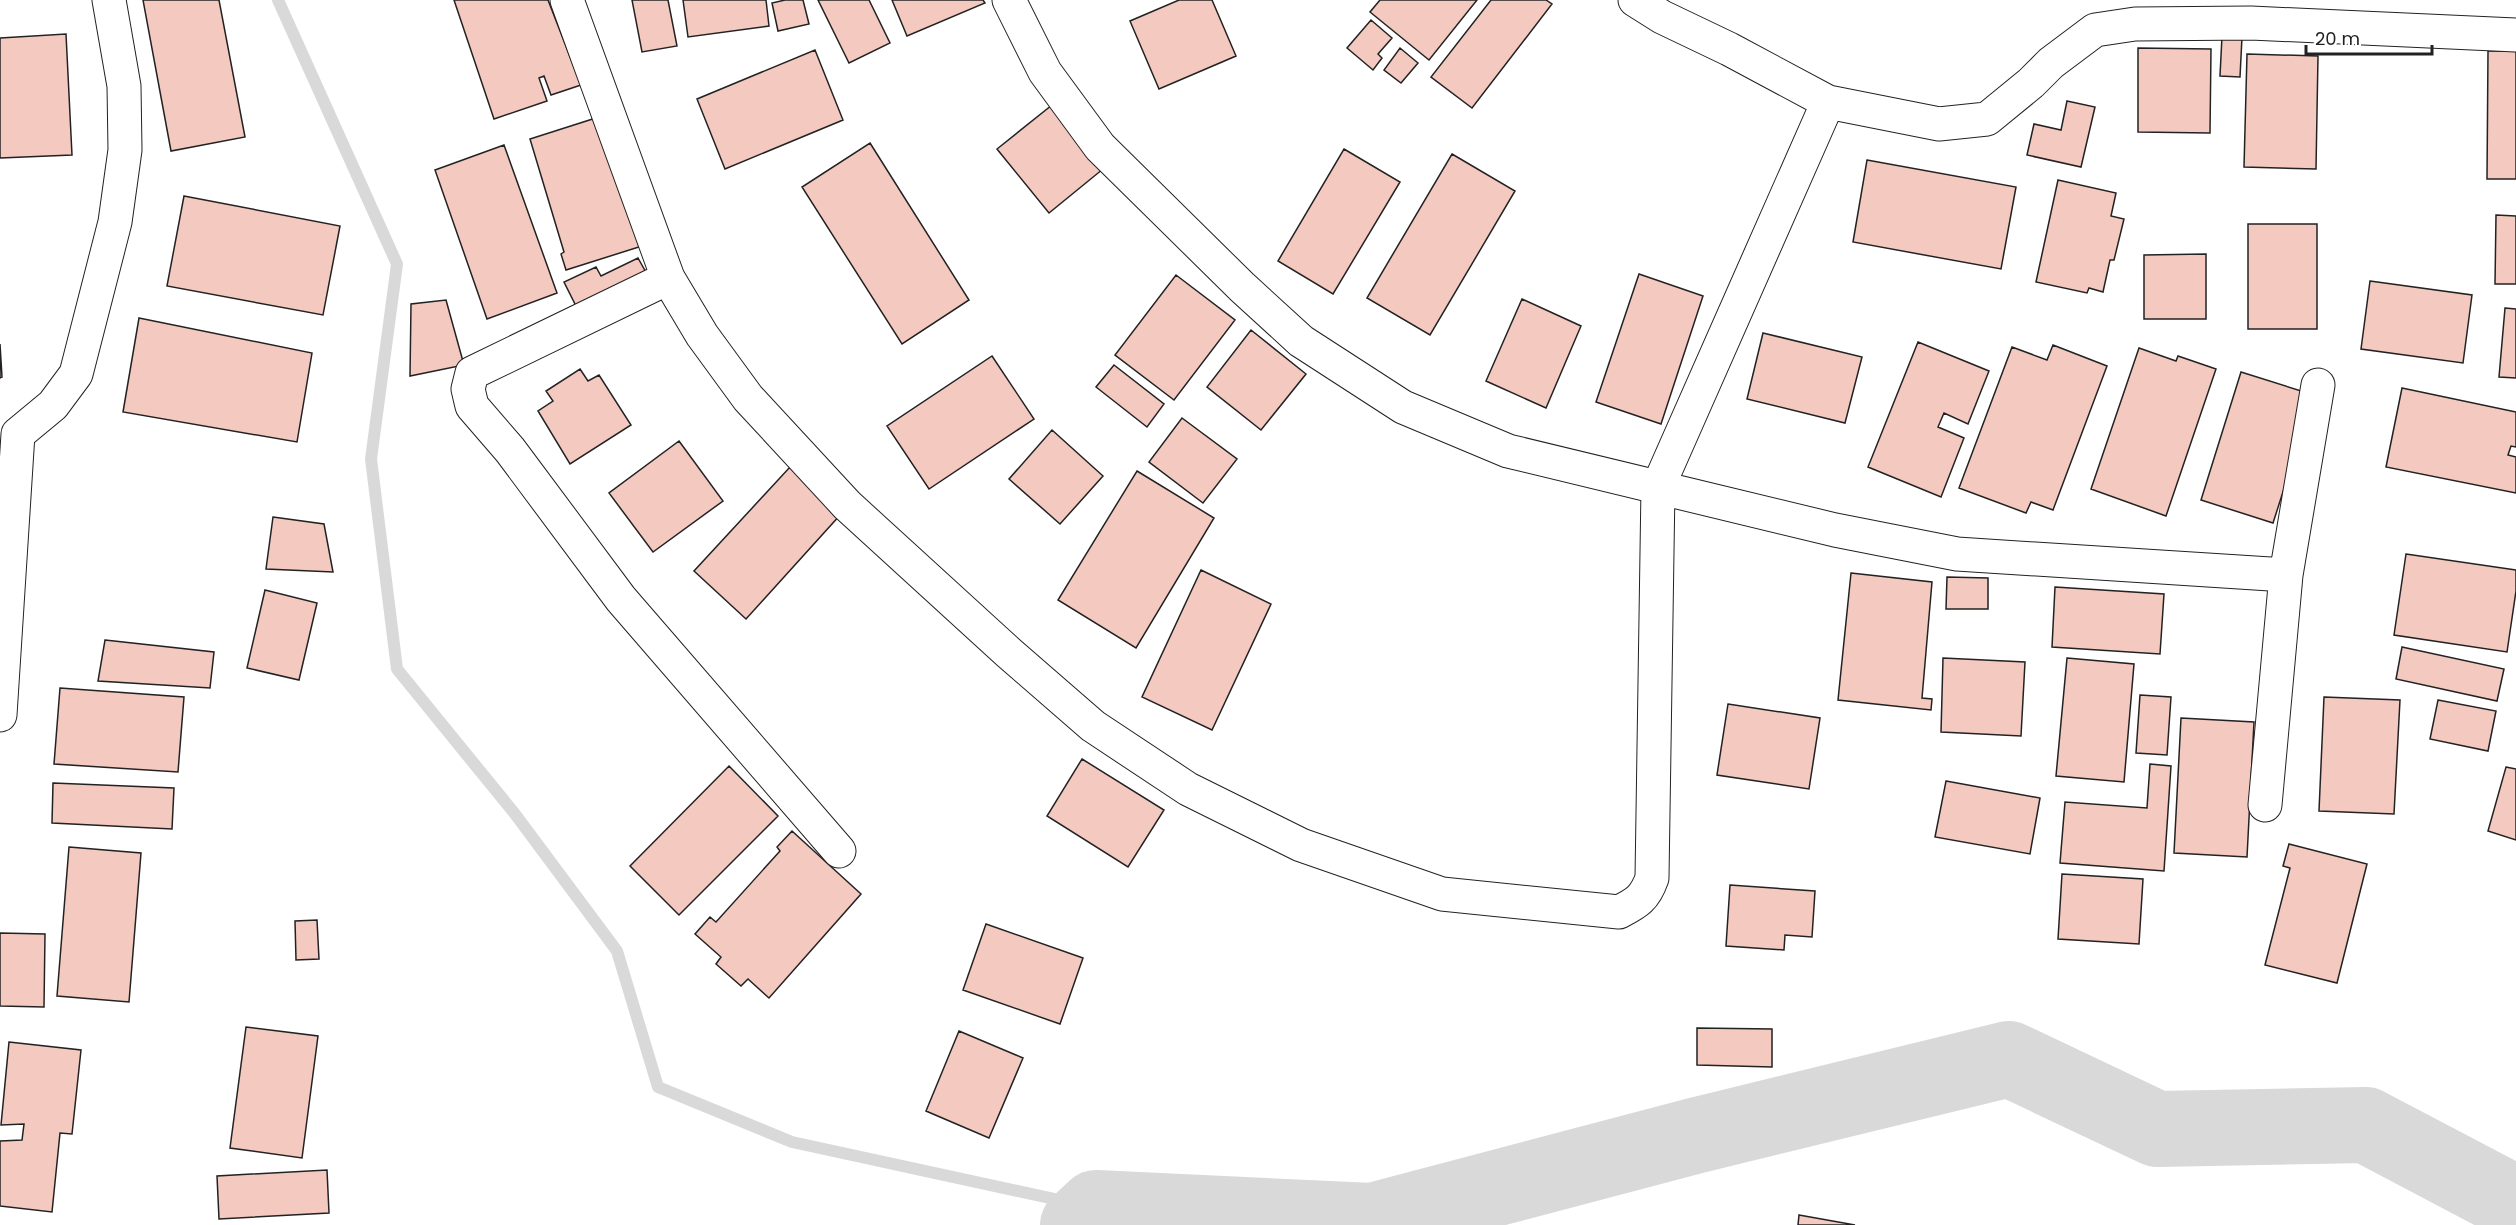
<svg xmlns="http://www.w3.org/2000/svg" width="2516" height="1225" viewBox="0 0 2516 1225" font-family="Poppins,sans-serif">
<style>
.lines{fill:none;stroke-linecap:round;stroke-linejoin:round}
.stream{stroke:#d9d9d9;stroke-width:12}
.river{stroke:#d9d9d9;stroke-width:76}
.building{fill:#f3c9c0;stroke:#222;stroke-width:1.5}
.street-casing{stroke:#222;stroke-width:35}
.street{stroke:#fff;stroke-width:33}
</style>
<rect width="100%" height="100%" fill="#fff"/>
<g class="lines">
<path class="stream" d="M278,0L397,264L371,459L397,669L515,814L617,951L658,1087L792,1142L1096,1208"/>
<path class="river" d="M1078,1225L1096,1208L1372,1221L1694,1136L2009,1059L2157,1129L2366,1125L2516,1204"/>
</g>
<path class="building" d="M143,0H219L245,137L171,151Z
M454,0H548L581,85L551,95L544,76L539,78L547,101L494,119Z
M632,0H668L677,46L642,52Z
M683,0H766L769,26L688,37Z
M785,0H803L809,24L778,31L772,3Z
M818,0H869L890,43L849,63Z
M892,0H983L985,3L907,36Z
M1179,0H1212L1236,56L1159,89L1130,21Z
M1380,0H1477L1429,60L1370,12Z
M1491,0H1546L1552,4L1472,108L1431,77Z
M1371,20L1392,38L1378,54L1382,58L1373,70L1347,48Z
M66,34L72,155L0,158V38Z
M2222,36L2242,37L2240,77L2220,76Z
M1400,48L1418,63L1401,83L1384,70Z
M2138,48L2211,49L2210,133L2138,132Z
M815,50L843,120L725,169L697,99Z
M2488,51H2516V179H2487Z
M2247,54L2318,56L2316,169L2244,167Z
M2067,101L2095,107L2081,167L2027,155L2034,124L2061,130Z
M1052,105L1103,169L1049,213L997,149Z
M602,116L642,246L566,270L561,254L564,252L530,139Z
M870,143L969,300L902,344L802,187Z
M504,145L557,293L487,319L435,170Z
M1344,149L1400,182L1333,294L1278,261Z
M1452,154L1515,191L1430,335L1367,298Z
M1867,160L2016,187L2001,269L1853,242Z
M2058,180L2116,193L2111,216L2124,219L2114,260H2110L2103,292L2089,288L2087,293L2036,282Z
M184,196L340,226L323,315L167,286Z
M2496,215L2516,216V284H2495Z
M2248,224H2317V329H2248Z
M2206,254V319H2144V255Z
M638,258L648,276L578,310L564,282L596,267L601,276Z
M1639,274L1703,296L1661,424L1596,402Z
M1176,275L1235,320L1174,400L1115,355Z
M2370,281L2472,295L2463,363L2361,349Z
M1522,299L1581,326L1546,408L1486,381Z
M446,300L464,365L410,376L411,304Z
M2505,308L2516,309V378L2499,377Z
M139,318L312,353L297,442L123,412Z
M1251,330L1306,374L1261,430L1207,387Z
M1763,333L1862,357L1845,423L1747,399Z
M1918,342L1989,371L1968,424L1944,413L1938,427L1964,438L1941,497L1868,467Z
M0,344L2,377L0,378Z
M2053,345L2107,366L2053,510L2031,502L2026,513L1959,488L2012,347L2047,360Z
M2139,348L2176,361L2178,356L2216,369L2166,516L2091,489Z
M992,356L1034,419L929,489L887,426Z
M1114,365L1164,404L1147,427L1096,387Z
M580,369L588,381L599,375L631,425L570,464L538,411L553,401L546,391Z
M2241,372L2314,395L2273,523L2201,500Z
M2402,388L2516,412V447L2511,446L2508,455L2516,457V493L2386,467Z
M1182,418L1237,459L1203,503L1149,462Z
M1052,430L1103,476L1060,524L1009,479Z
M679,441L723,501L653,552L609,493Z
M790,467L841,514L746,619L694,571Z
M1137,471L1214,518L1136,648L1058,600Z
M273,517L324,524L333,572L266,569Z
M2406,554L2516,570V591L2507,652L2394,635Z
M1201,570L1271,604L1212,730L1142,697Z
M1851,573L1932,582L1922,698L1932,699L1931,710L1838,700Z
M1947,577L1988,578V609H1946Z
M2055,587L2164,594L2160,654L2052,647Z
M265,590L317,603L299,680L247,668Z
M105,640L214,652L210,688L98,681Z
M2402,647L2504,669L2497,701L2396,679Z
M1943,658L2025,662L2021,736L1941,732Z
M2067,658L2134,664L2124,782L2056,776Z
M60,688L184,697L178,772L54,764Z
M2140,695L2171,697L2167,755L2136,753Z
M2324,697L2400,700L2394,814L2319,811Z
M2438,700L2496,711L2488,751L2430,739Z
M1728,704L1820,718L1809,789L1717,775Z
M2181,718L2254,722L2247,857L2174,853Z
M1082,759L1164,810L1128,867L1047,816Z
M2150,764L2171,766L2164,871L2060,863L2065,802L2147,808Z
M729,766L778,816L679,915L630,866Z
M2506,767L2516,769V840L2488,831Z
M1946,781L2040,798L2030,854L1935,837Z
M53,783L174,788L172,829L52,823Z
M792,831L861,894L769,998L748,979L741,986L716,964L721,957L695,934L710,917L716,922L780,851L777,847Z
M2289,844L2367,864L2337,983L2265,965L2290,868L2283,866Z
M69,847L141,853L129,1002L57,996Z
M2062,874L2143,879L2139,944L2058,939Z
M1730,885L1815,891L1812,937L1785,935L1784,950L1726,946Z
M317,920L319,959L296,960L295,921Z
M986,924L1083,958L1060,1024L963,990Z
M0,933L45,934L44,1007L0,1006Z
M246,1027L318,1036L302,1158L230,1148Z
M1697,1028L1772,1029V1067L1697,1065Z
M959,1031L1023,1058L989,1138L926,1111Z
M9,1042L81,1050L72,1134L60,1133L52,1212L0,1206V1141L22,1140L24,1124L1,1125Z
M327,1170L329,1213L219,1219L217,1176Z
M1799,1215L1855,1225H1798Z"/>
<g class="lines">
<g class="street-casing">
<path id="street" d="M567,0L668,278L702,335L748,398L847,505L1009,653L1093,726L1188,789L1301,845L1442,894L1619,912C1637,903 1645,898 1652,878L1658,487L1828,102
M1009,0L1045,72L1100,147L1242,287L1301,341L1403,407L1508,451L1835,530L1957,554L2286,575
M1635,0L1662,17L1729,49L1828,102L1939,124L1987,119L2031,83L2051,63L2095,30L2135,24L2251,23L2516,35
M668,278L472,373L468,389L472,406L510,450L621,599L839,851
M0,715L18,434L53,405L76,374L115,222L125,150L124,86L109,0
M2265,805L2286,575L2318,385"/>
</g>
<use href="#street" class="street"/>
</g>
<path d="M2306 45v9h126v-9" fill="none" stroke="#222222" stroke-width="3"/>
<text x="2315" y="45" font-size="18" fill="#222222" stroke="#ffffff" stroke-width="4.5" paint-order="stroke">20 m</text>
</svg>
